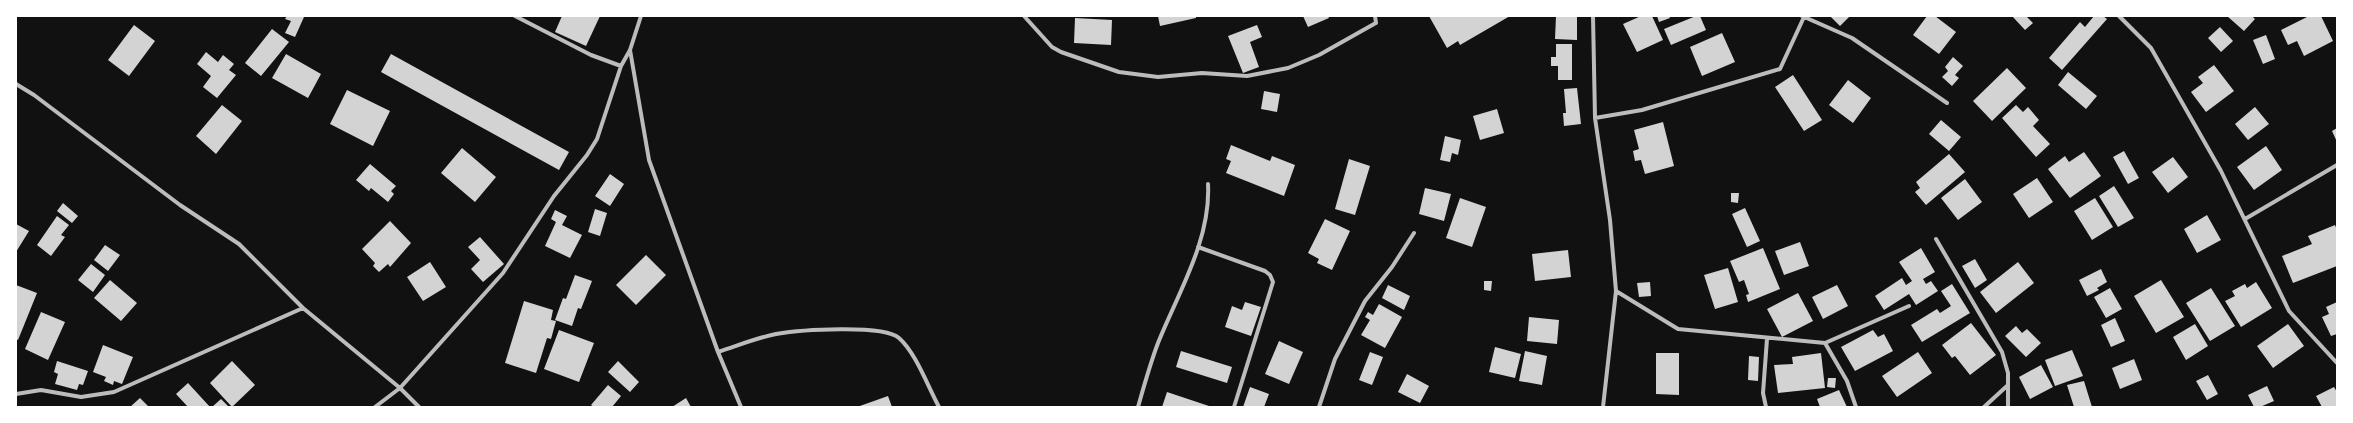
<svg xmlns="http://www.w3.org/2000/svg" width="2353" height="423" viewBox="0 0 2353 423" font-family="'Golos Text',sans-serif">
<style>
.building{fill:#d3d3d3}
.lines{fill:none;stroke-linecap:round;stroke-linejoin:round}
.minor{stroke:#bcbcbc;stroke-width:4}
</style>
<rect width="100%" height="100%" fill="#111"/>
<path class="building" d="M287,16L304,17L295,37L285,33L291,21L285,19Z
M562,16H600L586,46L555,32Z
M1158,16H1196V18L1160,26Z
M1303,16H1328L1329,18L1308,27Z
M1429,16H1510L1460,45L1458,41L1447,48Z
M1556,16H1577V40L1555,39Z
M1641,16H1652L1663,40L1637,52L1623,24Z
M1657,16H1669L1670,18L1659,22Z
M1696,16H1700L1706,30L1671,45L1664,29Z
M1830,16H1850L1840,26Z
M1927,16H1935L1956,32L1939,54L1913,35Z
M2012,16H2026L2033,23L2025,30Z
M2094,16H2103L2107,19L2062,70L2049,58L2080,22L2085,27Z
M2227,16H2252L2255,19L2244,31Z
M2309,16H2321L2333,41L2304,56L2297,41L2288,45L2281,30Z
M1075,18L1112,20L1111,45L1074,43Z
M134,25L155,41L129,76L108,60Z
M1257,25L1262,37L1250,42L1259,67L1243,73L1228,36Z
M2220,27L2233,41L2221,52L2208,38Z
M272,29L289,42L261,76L245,63Z
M1722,33L1735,62L1702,76L1690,47Z
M2266,35L2275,59L2263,64L2253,40Z
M1556,44H1572V80H1558V66H1551V57H1556Z
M206,52L218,62L223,55L234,64L229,70L236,75L217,98L203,87L211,76L197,64Z
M286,54L321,74L308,98L272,78Z
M391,54L569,152L559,170L381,72Z
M1953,57L1963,66L1955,75L1959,78L1952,86L1942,77L1948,71L1945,67Z
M2214,65L2234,91L2206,112L2191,92L2203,83L2198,77Z
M2007,68L2026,88L1992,121L1973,101Z
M2068,72L2097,96L2086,109L2058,85Z
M1793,75L1822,120L1804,131L1775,87Z
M1848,80L1871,98L1853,123L1829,105Z
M1577,88L1581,124L1564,126L1563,113H1566L1564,89Z
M347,90L390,111L373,146L330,124Z
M1264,91L1280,94L1277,112L1261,109Z
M222,105L242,121L216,154L196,136Z
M2016,105L2023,112L2028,107L2039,120L2033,126L2050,144L2036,157L2002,118Z
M2255,107L2269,124L2248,140L2235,124Z
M1497,109L1504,133L1480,140L1473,116Z
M1941,120L1961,137L1949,151L1929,134Z
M1663,122L1674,166L1645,174L1641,160L1635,161L1633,151L1639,149L1634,130Z
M2337,128V142L2332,131Z
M1445,136L1461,140L1458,155L1452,153L1450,162L1440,160Z
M1231,145L1270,161L1272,156L1295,165L1284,196L1226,173L1231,161L1226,159Z
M2266,146L2282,170L2254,190L2237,167Z
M462,148L496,177L475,202L441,173Z
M2124,151L2139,178L2128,184L2113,157Z
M2084,152L2101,176L2070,198L2048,169L2065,156L2069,162Z
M1949,154L1965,172L1926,205L1915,192L1920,188L1916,182Z
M2173,157L2188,177L2168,193L2152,172Z
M1349,159L1370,166L1355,215L1335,209Z
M370,164L396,186L391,191L394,194L388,202L371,188L369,191L356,180Z
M610,174L624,184L610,206L595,196Z
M2037,178L2053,202L2029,218L2013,194Z
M1965,179L1982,202L1958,220L1941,198Z
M2114,186L2134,218L2118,227L2099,196Z
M1425,188L1451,194L1444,221L1419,214Z
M1731,193H1739L1738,203L1731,202Z
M1460,198L1486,207L1472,247L1446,238Z
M2095,198L2113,227L2092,240L2074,211Z
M63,203L78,216L72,223L57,211Z
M1745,208L1760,241L1747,247L1732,214Z
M595,209L607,213L600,236L588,232Z
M555,210L567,216L562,225L582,235L570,258L545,246L556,222L551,219Z
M2207,215L2221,240L2197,253L2184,229Z
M57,216L69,225L61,235L65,237L51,256L37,245Z
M1325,219L1350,231L1332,270L1317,263L1319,259L1308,253Z
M390,221L411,243L390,267L388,264L379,272L373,266L375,263L362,249Z
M16,224L29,231L16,252Z
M2335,225L2337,230V266L2293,283L2282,256L2312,244L2308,236Z
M480,237L504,264L483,282L471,269L480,260L468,247Z
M1800,242L1809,266L1784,275L1775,251Z
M105,245L120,255L108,271L94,260Z
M1763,248L1780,289L1748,302L1746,295L1749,294L1744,280L1739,282L1730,261Z
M1921,248L1935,272L1923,279L1926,284L1931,281L1938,291L1916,305L1909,294L1884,310L1875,296L1902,278L1906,285L1912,281L1899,262Z
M1568,250L1571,277L1535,281L1532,254Z
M646,255L666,275L636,305L616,285Z
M1975,259L1987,280L1975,288L1962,266Z
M430,262L446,287L423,301L407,277Z
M2018,262L2034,283L1996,313L1980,292Z
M91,264L105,275L93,292L78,280Z
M1728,268L1738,302L1715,309L1704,275Z
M2101,269L2107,282L2097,288L2099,290L2087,296L2079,280Z
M575,275L592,281L581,309L578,308L572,326L555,320L563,298L566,299Z
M110,280L137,303L121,321L94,298Z
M2161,280L2184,317L2156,333L2134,296Z
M1484,281H1492L1491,291L1484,290Z
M1650,282L1651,296L1639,297L1637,283Z
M2256,282L2272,308L2241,327L2225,301L2235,296L2232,291L2245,284L2247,288Z
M1952,284L1970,313L1922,342L1911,325L1937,309L1940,313L1951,306L1941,291Z
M16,285L37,293L18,340L16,339Z
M1388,285L1410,296L1404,310L1382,298Z
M1837,285L1848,306L1823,319L1812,297Z
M2110,288L2122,309L2106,318L2094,297Z
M2211,288L2235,326L2210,341L2186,303Z
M1798,293L1813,321L1782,337L1767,309Z
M524,301L553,310L551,320L556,321L551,339L547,338L536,373L505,363Z
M1245,302L1261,307L1251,336L1225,327L1232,306L1242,310Z
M2337,302V334L2331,336L2322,317L2329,314L2326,307Z
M1379,304L1402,317L1385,348L1361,335L1370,320L1365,317L1368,312L1373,315Z
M41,312L65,322L48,360L25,349Z
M1529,317L1559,320L1557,344L1527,341Z
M2115,318L2125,341L2111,347L2101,325Z
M1971,323L1996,355L1970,375L1955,356L1952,358L1942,345Z
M2195,324L2208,346L2186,360L2173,337Z
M2288,324L2304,346L2273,368L2257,346Z
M2016,326L2022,333L2027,329L2041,343L2026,357L2005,336Z
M559,330L594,343L579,382L544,369Z
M1873,330L1878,337L1884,334L1893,351L1855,371L1841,347Z
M1279,341L1303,352L1289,384L1265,374Z
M103,345L133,357L122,384L114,381L113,385L104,381L106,377L93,372Z
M1495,347L1521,354L1515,378L1489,372Z
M2072,350L2083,376L2055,386L2045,360Z
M1181,351L1232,367L1227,383L1176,367Z
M1525,351L1547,356L1542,385L1519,381Z
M1370,352L1383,357L1372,385L1359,380Z
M1918,352L1932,373L1897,397L1882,376Z
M1656,353H1679V395L1656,394Z
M1821,353L1825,388L1778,393L1774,365L1793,364L1792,357Z
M1749,356L1759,357L1758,381L1748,380Z
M2134,359L2142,380L2120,389L2112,368Z
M57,361L88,371L83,385L79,384L77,390L55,384L58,374L54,372Z
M232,361L255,385L232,407L210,383Z
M618,361L639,382L630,392L608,372Z
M2041,365L2053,387L2030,399L2019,377Z
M1407,374L1429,386L1420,403L1398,392Z
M2208,375L2218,394L2207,400L2196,381Z
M1828,378H1836L1835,388L1827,387Z
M2084,381L2092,407H2074L2067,385Z
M188,383L210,407H188L176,394Z
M608,385L621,396L612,407H594L591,405Z
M2267,386L2274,401L2260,407H2254L2248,395Z
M1250,387L1269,394L1264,407H1243Z
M2334,387L2337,392V407H2322L2316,396Z
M1839,390L1847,407H1820L1817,399Z
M1167,392L1212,407H1162Z
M888,396L892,407H857Z
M140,398L149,407H130Z
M686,398L691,407H672Z
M221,399L229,407H212Z"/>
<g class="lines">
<path class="minor" d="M515,16L591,55L621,66
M1024,16L1052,47L1061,52L1119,72L1158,77L1202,73L1247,76L1288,68L1319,55L1374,24L1376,23L1375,16
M1593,16L1595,118L1610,220L1616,291L1603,407
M1802,16L1852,38L1947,103
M2119,16L2151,48L2221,171L2289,311L2337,363
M630,50L649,160L718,352C737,346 756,338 776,334C799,330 883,324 899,338C916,353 928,387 939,407
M16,84L34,95L180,205L239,244L303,308L400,388L419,407
M1595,118L1642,110L1780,69L1804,17
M2245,219L2337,165
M1936,239L2002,352L2008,373V407
M1198,247L1265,271L1270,275L1273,282L1234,407
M1616,291L1678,329L1825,343L1909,306
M1825,343L1847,381L1856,407
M718,352L741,407
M16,394L41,390L81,397L114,392L303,308
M375,407L400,388L503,273L554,196L587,155L597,139L621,66L630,50L641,16
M1138,407C1144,386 1150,364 1158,343C1178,293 1211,240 1208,184
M1319,407L1335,359L1365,301L1392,267L1414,233
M1766,407L1763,393L1767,339
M1984,407L2008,385"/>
</g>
<rect width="2353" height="423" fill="none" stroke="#ffffff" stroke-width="34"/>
</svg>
